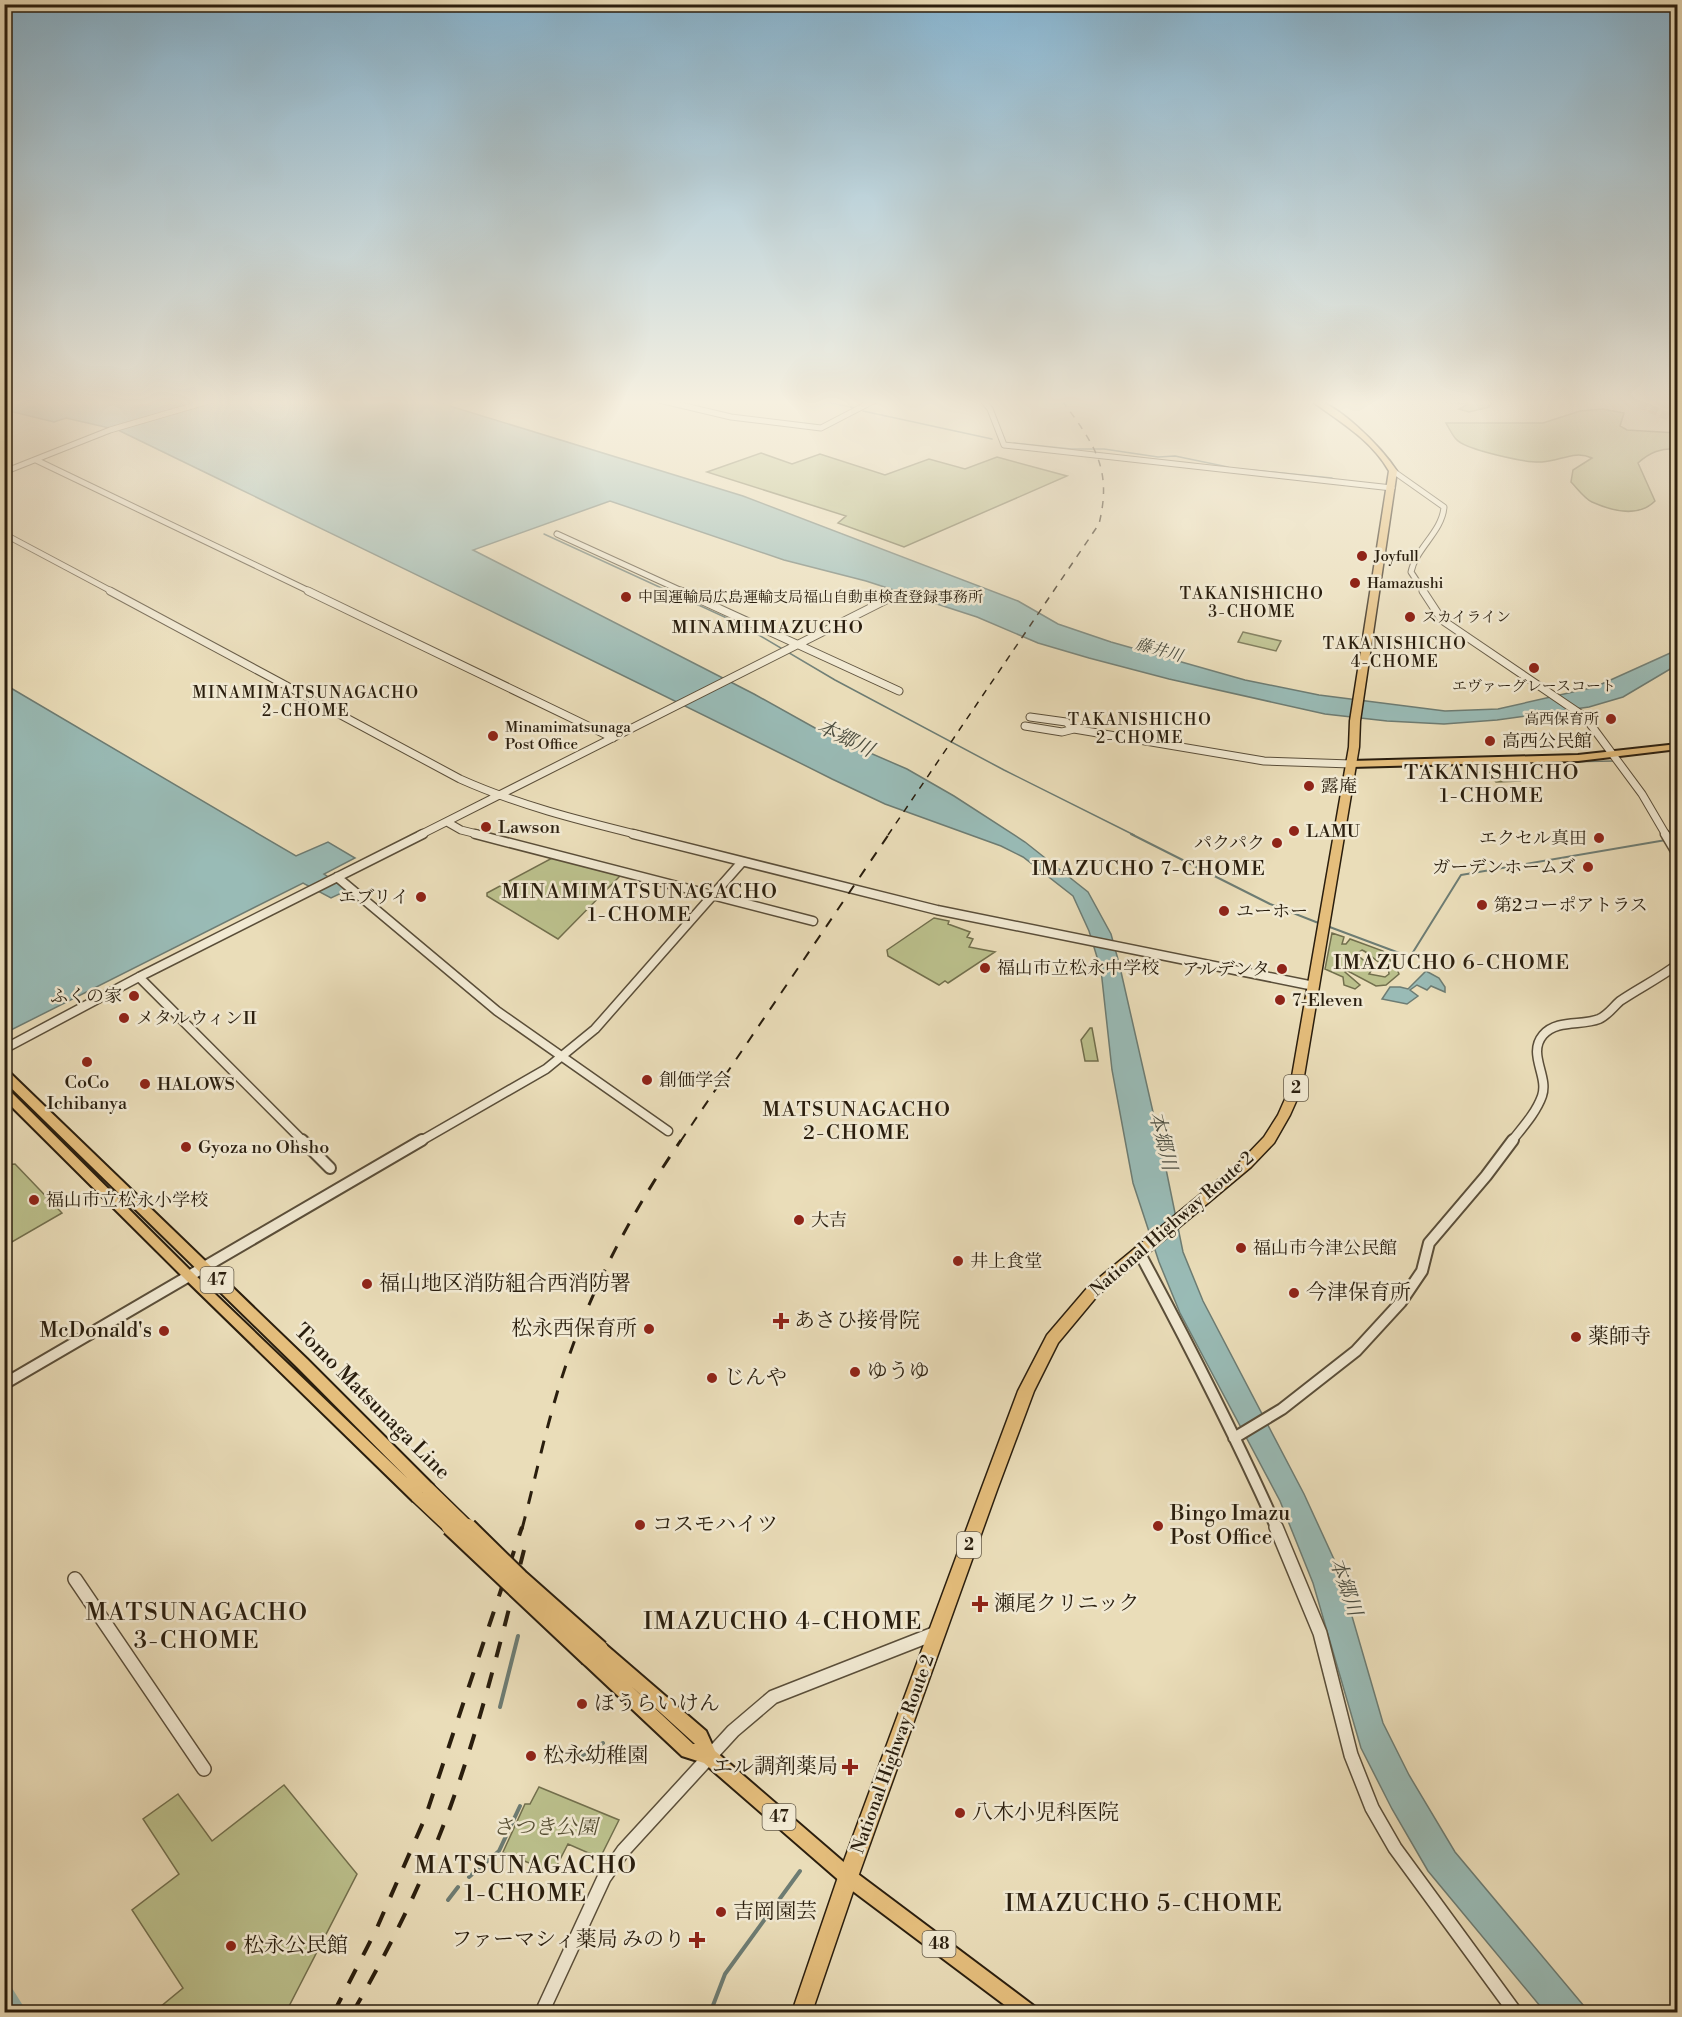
<svg xmlns="http://www.w3.org/2000/svg" width="1682" height="2017" viewBox="0 0 1682 2017" font-family="'Libre Bodoni','Noto Serif JP',serif">
<style>
.green{fill:#bbc08c;stroke:#726f4d;stroke-width:1.5;fill-rule:evenodd}
.water{fill:#99bbb6;stroke:#6d7c73;stroke-width:1.5}
.lines{fill:none;stroke-linecap:round;stroke-linejoin:round}
.stream-far2{stroke:#6d7c73;stroke-width:1.5}
.stream-far1{stroke:#6d7c73;stroke-width:2}
.stream{stroke:#6d7c73;stroke-width:4}
.river{fill:#99bbb6;fill-rule:evenodd}
.highway-tunnel{stroke:#c4b797;stroke-width:8;stroke-dasharray:8 4;stroke-linecap:butt}
.minor-far4-casing{stroke:#5a4e39;stroke-width:7}
.minor-far3-casing{stroke:#5a4e39;stroke-width:9}
.minor-far2-casing{stroke:#5a4e39;stroke-width:11}
.minor-far1-casing{stroke:#5a4e39;stroke-width:14}
.minor-casing{stroke:#5a4e39;stroke-width:16}
.major-casing{stroke:#2a1e0e;stroke-width:4}
.highway-casing{stroke:#2a1e0e;stroke-width:3}
.minor-far4{stroke:#f1e9d2;stroke-width:5}
.minor-far3{stroke:#f1e9d2;stroke-width:7}
.minor-far2{stroke:#f1e9d2;stroke-width:8}
.minor-far1{stroke:#f1e9d2;stroke-width:10}
.minor{stroke:#f1e9d2;stroke-width:13}
.major{fill:#e5be7c;fill-rule:evenodd}
.highway{fill:#e5be7c;fill-rule:evenodd}
.rail-far3{stroke:#2a1e0e;stroke-width:1.5;stroke-dasharray:7 7;stroke-linecap:butt}
.rail-far2{stroke:#2a1e0e;stroke-width:2;stroke-dasharray:10 10;stroke-linecap:butt}
.rail-far1{stroke:#2a1e0e;stroke-width:3;stroke-dasharray:13 13;stroke-linecap:butt}
.rail{stroke:#2a1e0e;stroke-width:4;stroke-dasharray:16 16;stroke-linecap:butt}
.major-bridge-far1-casing{stroke:#2a1e0e;stroke-width:16;stroke-linecap:butt}
.major-bridge-casing{stroke:#2a1e0e;stroke-width:20;stroke-linecap:butt}
.major-bridge-far1{stroke:#e5be7c;stroke-width:13}
.major-bridge{stroke:#e5be7c;stroke-width:16}
.poi-dot{fill:#8f2418;stroke:#f1e9d2;stroke-width:2}
.labels{text-anchor:middle;dominant-baseline:central;stroke-width:5;stroke-linejoin:round;paint-order:stroke}
.far-poi-label{font-size:15px;fill:#2a1e0e;stroke:#f1e9d2;text-anchor:start}
.far-neighbourhood-label{font-size:16px;letter-spacing:1.5px;fill:#2a1e0e;stroke:#f1e9d2}
.far-water-label{font-size:16px;font-style:italic;fill:#4b4d40;stroke:#f1e9d2}
.shield{fill:#f1e9d2;stroke:#665b49;stroke-width:1.5}
.shield-label{font-size:16px;font-weight:bold;fill:#2a1e0e}
.far-quarter-label{font-size:18px;letter-spacing:1.5px;fill:#2a1e0e;stroke:#f1e9d2}
.poi-label{font-size:18px;fill:#2a1e0e;stroke:#f1e9d2;text-anchor:start}
.street-label{font-size:18px;fill:#2a1e0e;stroke:#f1e9d2}
.water-label{font-size:20px;font-style:italic;fill:#4b4d40;stroke:#f1e9d2}
.neighbourhood-label{font-size:20px;letter-spacing:1.5px;fill:#2a1e0e;stroke:#f1e9d2}
.near-poi-label{font-size:21px;fill:#2a1e0e;stroke:#f1e9d2;text-anchor:start}
.near-street-label{font-size:21px;fill:#2a1e0e;stroke:#f1e9d2}
.near-park-label{font-size:21px;font-style:italic;fill:#564f34;stroke:#f1e9d2}
.near-neighbourhood-label{font-size:24px;letter-spacing:1.5px;fill:#2a1e0e;stroke:#f1e9d2}
</style>
<rect width="100%" height="100%" fill="#eaddb9"/>
<filter id="stains"><feTurbulence type="fractalNoise" baseFrequency=".00333" numOctaves="4"/><feColorMatrix values="0 0 0 0 .2 0 0 0 0 .09 0 0 0 0 .02 0 0 0 .5 -.17"/></filter>
<radialGradient id="worn" r=".72"><stop offset=".6" stop-color="#630" stop-opacity="0"/><stop offset="1" stop-color="#630" stop-opacity=".3"/></radialGradient>
<path class="green" d="M1430,399H1493L1489,407L1469,412L1459,409L1468,404L1438,402Z
M1603,409L1624,413L1620,426L1627,430L1677,433V449C1661,448 1650,452 1638,463L1655,501C1638,518 1612,511 1592,502C1584,498 1577,488 1571,482L1573,470L1592,458C1574,450 1561,461 1542,462C1527,463 1465,450 1456,439C1452,435 1449,428 1446,423H1543L1580,411Z
M761,453L792,464L820,454L885,475L929,459L965,469L997,457L1067,476L904,547L838,523L846,516L707,472Z
M1243,632L1281,641L1276,651L1238,642Z
M1508,762L1520,781L1496,782L1485,767L1502,766L1500,763Z
M554,857L621,875L558,939L487,896V893Z
M934,918L949,921L948,924L970,932L967,937L973,939L969,947L995,952L948,983L945,981L939,985L888,956L887,950Z
M1332,933L1344,937L1342,944H1346L1350,939L1383,951C1389,962 1394,959 1399,974L1386,985L1376,986L1346,970L1345,972L1360,985L1355,989L1344,985L1343,977L1325,969ZM1362,950C1373,955 1377,965 1388,966L1389,974L1385,977L1369,974L1373,968L1356,954Z
M1090,1028H1092L1098,1061H1085L1081,1040Z
M15,1164L62,1213L5,1246V1165Z
M284,1785L357,1874L286,2012H154L183,1988L132,1910L179,1874L143,1819L178,1794L212,1841Z
M539,1787L619,1820L600,1858L568,1844L553,1873L503,1852L525,1804H530Z"/>
<path class="water" d="M5,399H427L743,496L1018,601L1058,624L1111,642L1245,680L1319,695L1445,711L1498,709L1595,687L1677,650V665L1623,697L1589,707L1497,720L1444,724L1387,721L1325,714L1169,679L1089,658L1038,643L977,617L866,581L784,560L610,501L473,550L754,694L824,733L907,769L954,796L1025,842L1088,892L1111,934L1119,963L1166,1169L1183,1252L1203,1301L1304,1494L1338,1568L1383,1723L1409,1775L1455,1852L1589,2012H1545L1428,1871L1392,1809L1361,1748L1313,1583L1280,1501L1180,1313L1159,1262L1133,1183L1112,1070L1101,970L1089,931L1073,896L1023,857L1001,846L885,804L832,779C595,660 356,546 118,430L66,418L54,422L5,410Z
M4,684L296,856L328,842L355,858L324,874L348,890L331,898L303,883L5,1033Z
M1426,971L1439,978L1445,987V992L1431,986L1427,990L1417,985L1410,990L1418,996L1407,1004L1382,999L1390,987H1400L1408,989Z"/>
<g class="lines">
<path class="stream-far2" d="M814,399L855,408
M863,411L992,439
M1014,443L1071,449H1104L1158,457L1175,456L1228,467
M1251,470L1332,478
M544,534L742,625L835,680L1004,770L1134,835
M1558,762L1615,761"/>
<path class="stream-far1" d="M1131,834L1270,904L1321,924
M1669,837L1678,836
M1327,926L1410,957L1461,875L1666,840"/>
<path class="stream" d="M500,1707L518,1636
M571,1762L603,1743
M469,1877L499,1851L520,1806
M448,1900L458,1887
M712,2008L725,1974L800,1871"/>
<path class="river" d="M4,1984L12,1988L27,2012H4Z"/>
<path class="highway-tunnel" d="M1628,399L1678,421
M1652,399L1678,409"/>
<g class="minor-far4-casing">
<path id="minor-far4" d="M655,399L731,417L821,428L877,399
M982,399L990,409L1004,445L1392,488
M36,460L311,592
M1393,471L1444,507C1442,532 1416,548 1411,572L1424,592
M4,472L110,430L216,399
M4,534L113,592
M557,534L684,592"/>
</g>
<g class="minor-far3-casing">
<path id="minor-far3" d="M110,591L460,779C518,805 578,820 639,835
M308,591L613,738
M681,591L899,691
M1423,591L1442,620L1585,717L1642,794L1666,835
M1025,726L1062,732L1074,729L1066,722L1030,717
M1074,729L1264,761L1351,764
M447,822L461,830L481,835
M420,835L888,599"/>
</g>
<g class="minor-far2-casing">
<path id="minor-far2" d="M475,834L813,921
M633,834L937,910L1314,986
M1665,834L1678,856
M337,877L497,1011L668,1131
M139,977L304,1142
M4,1049L139,977L423,834
M419,1142L546,1069L595,1029L742,862
M1511,1142C1522,1128 1536,1113 1542,1096C1549,1076 1527,1054 1543,1035C1557,1019 1582,1026 1599,1019C1608,1015 1613,1007 1620,1001C1639,988 1660,978 1678,964"/>
</g>
<g class="minor-far1-casing">
<path id="minor-far1" d="M302,1140L330,1168
M1139,1252C1188,1343 1235,1435 1277,1529
M4,1384L422,1140
M1234,1438L1282,1409L1356,1351L1401,1302L1422,1271L1429,1243L1486,1176L1513,1140"/>
</g>
<g class="minor-casing">
<path id="minor" d="M1276,1527L1320,1633L1351,1755L1372,1808L1395,1848L1515,2012
M75,1579L204,1769
M542,2012L604,1878L623,1851L733,1731L773,1697L936,1633"/>
</g>
<g class="major-casing">
<path id="major" d="M1678,744V749L1578,761L1351,767L1347,764L1351,761L1578,755Z
M4,1071H8L307,1359L433,1485L435,1489L433,1493L428,1495L423,1493L425,1497L423,1501L418,1503L413,1501L184,1278L4,1099V1088L8,1089L192,1272L407,1478L297,1367L4,1081Z
M600,1642L605,1644L706,1731L715,1751L854,1871L1034,2006L1037,2012H1014L842,1883L704,1763L682,1756L583,1663L581,1658L583,1653L589,1651L594,1653L592,1649L595,1644ZM630,1685L694,1743L695,1744H693Z"/>
</g>
<g class="highway-casing">
<path id="highway" d="M1309,399C1335,399 1383,449 1397,471L1360,721L1359,747L1302,1088L1290,1115L1274,1143L1251,1167L1098,1295L1058,1343L1034,1391L997,1490L858,1877L812,2012H792L838,1877L981,1490L1018,1391L1047,1335L1088,1287L1241,1161L1264,1137L1278,1115L1290,1088L1349,747L1350,721L1389,471C1370,438 1338,421 1309,399Z"/>
</g>
<use href="#minor-far4" class="minor-far4"/>
<use href="#minor-far3" class="minor-far3"/>
<use href="#minor-far2" class="minor-far2"/>
<use href="#minor-far1" class="minor-far1"/>
<use href="#minor" class="minor"/>
<use href="#major" class="major"/>
<use href="#highway" class="highway"/>
<path class="rail-far3" d="M888,835L1099,524C1113,467 1093,443 1061,399"/>
<path class="rail-far2" d="M680,1142L889,834"/>
<path class="rail-far1" d="M522,1529C536,1476 547,1422 564,1371C591,1288 632,1212 681,1140"/>
<path class="rail" d="M334,2012L376,1930L425,1818L522,1527
M353,2012C391,1946 425,1877 451,1805C481,1722 502,1636 524,1550"/>
<g class="major-bridge-far1-casing">
<path id="major-bridge-far1" d="M428,1489L469,1529
M418,1497L452,1529"/>
</g>
<g class="major-bridge-casing">
<path id="major-bridge" d="M450,1527L589,1658
M468,1527L520,1578L600,1649"/>
</g>
<use href="#major-bridge-far1" class="major-bridge-far1"/>
<use href="#major-bridge" class="major-bridge"/>
</g>
<linearGradient id="sky" x2="0" y2="1"><stop stop-color="#88b7d4"/><stop offset="0.59" stop-color="#f6f0e0"/><stop offset="1" stop-color="#f6f0e0" stop-opacity="0"/></linearGradient>
<rect width="1682" height="682" fill="url(#sky)"/>
<g class="poi-dot">
<circle cx="1362" cy="556" r="6"/>
<circle cx="1355" cy="583" r="6"/>
<circle cx="626" cy="597" r="6"/>
<circle cx="1410" cy="617" r="6"/>
<circle cx="1534" cy="668" r="6"/>
<circle cx="1611" cy="719" r="6"/>
<circle cx="493" cy="736" r="6"/>
<circle cx="1490" cy="741" r="6"/>
<circle cx="1309" cy="786" r="6"/>
<circle cx="486" cy="827" r="6"/>
<circle cx="1294" cy="831" r="6"/>
<circle cx="1599" cy="838" r="6"/>
<circle cx="1277" cy="843" r="6"/>
<circle cx="1588" cy="867" r="6"/>
<circle cx="421" cy="897" r="6"/>
<circle cx="1482" cy="905" r="6"/>
<circle cx="1224" cy="911" r="6"/>
<circle cx="985" cy="968" r="6"/>
<circle cx="1282" cy="969" r="6"/>
<circle cx="134" cy="996" r="6"/>
<circle cx="1280" cy="1000" r="6"/>
<circle cx="124" cy="1018" r="6"/>
<circle cx="87" cy="1062" r="6"/>
<circle cx="647" cy="1080" r="6"/>
<circle cx="145" cy="1084" r="6"/>
<circle cx="186" cy="1147" r="6"/>
<circle cx="34" cy="1200" r="6"/>
<circle cx="799" cy="1220" r="6"/>
<circle cx="1241" cy="1248" r="6"/>
<circle cx="958" cy="1261" r="6"/>
<circle cx="367" cy="1284" r="6"/>
<circle cx="1294" cy="1293" r="6"/>
<path d="M778 1312h6v6h6v6h-6v6h-6v-6h-6v-6h6z"/>
<circle cx="649" cy="1329" r="6"/>
<circle cx="164" cy="1331" r="6"/>
<circle cx="1576" cy="1337" r="6"/>
<circle cx="855" cy="1372" r="6"/>
<circle cx="712" cy="1378" r="6"/>
<circle cx="640" cy="1525" r="6"/>
<circle cx="1158" cy="1526" r="6"/>
<path d="M977 1595h6v6h6v6h-6v6h-6v-6h-6v-6h6z"/>
<circle cx="582" cy="1704" r="6"/>
<circle cx="531" cy="1756" r="6"/>
<path d="M847 1758h6v6h6v6h-6v6h-6v-6h-6v-6h6z"/>
<circle cx="960" cy="1813" r="6"/>
<circle cx="721" cy="1912" r="6"/>
<path d="M694 1931h6v6h6v6h-6v6h-6v-6h-6v-6h6z"/>
<circle cx="231" cy="1946" r="6"/>
</g>
<g class="labels">
<g class="far-poi-label">
<text x="1374" y="556">Joyfull</text>
<text x="1367" y="583">Hamazushi</text>
<text x="638" y="597">中国運輸局広島運輸支局福山自動車検査登録事務所</text>
<text x="1422" y="617">スカイライン</text>
<text x="1534" y="686" text-anchor="middle">エヴァーグレースコート</text>
<text x="1599" y="719" text-anchor="end">高西保育所</text>
<text x="505" y="727">Minamimatsunaga<tspan x="505" dy="17">Post Office</tspan></text>
</g>
<g class="far-neighbourhood-label">
<text x="1252" y="594">TAKANISHICHO<tspan x="1252" dy="18">3-CHOME</tspan></text>
<text x="1395" y="644">TAKANISHICHO<tspan x="1395" dy="18">4-CHOME</tspan></text>
<text x="306" y="693">MINAMIMATSUNAGACHO<tspan x="306" dy="18">2-CHOME</tspan></text>
<text x="1140" y="720">TAKANISHICHO<tspan x="1140" dy="18">2-CHOME</tspan></text>
</g>
<g class="far-water-label">
<text transform="translate(1159 650) rotate(16)">藤井川</text>
</g>
<g class="shield">
<rect x="1284" y="1075" width="24" height="26" rx="4.5"/>
<rect x="200.5" y="1267" width="33" height="26" rx="4.5"/>
<rect x="957" y="1532" width="24" height="26" rx="4.5"/>
<rect x="762.5" y="1804" width="33" height="26" rx="4.5"/>
<rect x="922.5" y="1931" width="33" height="26" rx="4.5"/>
</g>
<g class="shield-label">
<text x="1296" y="1088">2</text>
<text x="217" y="1280">47</text>
<text x="969" y="1545">2</text>
<text x="779" y="1817">47</text>
<text x="939" y="1944">48</text>
</g>
<g class="far-quarter-label">
<text x="768" y="627">MINAMIIMAZUCHO</text>
</g>
<g class="poi-label">
<text x="1502" y="741">高西公民館</text>
<text x="1321" y="786">露庵</text>
<text x="498" y="827">Lawson</text>
<text x="1306" y="831">LAMU</text>
<text x="1587" y="838" text-anchor="end">エクセル真田</text>
<text x="1265" y="843" text-anchor="end">パクパク</text>
<text x="1576" y="867" text-anchor="end">ガーデンホームズ</text>
<text x="409" y="897" text-anchor="end">エブリイ</text>
<text x="1494" y="905">第2コーポアトラス</text>
<text x="1236" y="911">ユーホー</text>
<text x="997" y="968">福山市立松永中学校</text>
<text x="1270" y="969" text-anchor="end">アルデンタ</text>
<text x="122" y="996" text-anchor="end">ふくの家</text>
<text x="1292" y="1000">7-Eleven</text>
<text x="136" y="1018">メタルウィンII</text>
<text x="659" y="1080">創価学会</text>
<text x="87" y="1082" text-anchor="middle">CoCo<tspan x="87" dy="21">Ichibanya</tspan></text>
<text x="157" y="1084">HALOWS</text>
<text x="198" y="1147">Gyoza no Ohsho</text>
<text x="46" y="1200">福山市立松永小学校</text>
<text x="811" y="1220">大吉</text>
<text x="1253" y="1248">福山市今津公民館</text>
<text x="970" y="1261">井上食堂</text>
</g>
<g class="street-label">
<text transform="translate(1172 1224) rotate(-41)">National Highway Route 2</text>
<text transform="translate(893 1754) rotate(-70)">National Highway Route 2</text>
</g>
<g class="water-label">
<text transform="translate(845 739) rotate(26)">本郷川</text>
<text transform="translate(1162 1141) rotate(76)">本郷川</text>
<text transform="translate(1345 1587) rotate(71)">本郷川</text>
</g>
<g class="neighbourhood-label">
<text x="1492" y="773">TAKANISHICHO<tspan x="1492" dy="23">1-CHOME</tspan></text>
<text x="1149" y="869">IMAZUCHO 7-CHOME</text>
<text x="640" y="892">MINAMIMATSUNAGACHO<tspan x="640" dy="23">1-CHOME</tspan></text>
<text x="1452" y="963">IMAZUCHO 6-CHOME</text>
<text x="857" y="1110">MATSUNAGACHO<tspan x="857" dy="23">2-CHOME</tspan></text>
</g>
<g class="near-poi-label">
<text x="379" y="1284">福山地区消防組合西消防署</text>
<text x="1306" y="1293">今津保育所</text>
<text x="794" y="1321">あさひ接骨院</text>
<text x="637" y="1329" text-anchor="end">松永西保育所</text>
<text x="152" y="1331" text-anchor="end">McDonald's</text>
<text x="1588" y="1337">薬師寺</text>
<text x="867" y="1372">ゆうゆ</text>
<text x="724" y="1378">じんや</text>
<text x="1170" y="1514">Bingo Imazu<tspan x="1170" dy="24">Post Office</tspan></text>
<text x="652" y="1525">コスモハイツ</text>
<text x="994" y="1604">瀬尾クリニック</text>
<text x="594" y="1704">ほうらいけん</text>
<text x="543" y="1756">松永幼稚園</text>
<text x="838" y="1767" text-anchor="end">エル調剤薬局</text>
<text x="972" y="1813">八木小児科医院</text>
<text x="733" y="1912">吉岡園芸</text>
<text x="685" y="1940" text-anchor="end">ファーマシィ薬局 みのり</text>
<text x="243" y="1946">松永公民館</text>
</g>
<g class="near-street-label">
<text transform="translate(372 1402) rotate(45)">Tomo Matsunaga Line</text>
</g>
<g class="near-park-label">
<text x="545" y="1828">さつき公園</text>
</g>
<g class="near-neighbourhood-label">
<text x="197" y="1613">MATSUNAGACHO<tspan x="197" dy="28">3-CHOME</tspan></text>
<text x="783" y="1622">IMAZUCHO 4-CHOME</text>
<text x="526" y="1866">MATSUNAGACHO<tspan x="526" dy="28">1-CHOME</tspan></text>
<text x="1144" y="1904">IMAZUCHO 5-CHOME</text>
</g>
</g>
<rect width="1682" height="2017" fill="none" stroke="#eaddb9" stroke-width="24"/>
<rect x="6" y="6" width="1670" height="2005" fill="none" stroke="#2a1e0e" stroke-width="3"/>
<rect x="12" y="12" width="1658" height="1993" fill="none" stroke="#2a1e0e" stroke-width="1.5"/>
<rect width="100%" height="100%" filter="url(#stains)"/>
<rect width="100%" height="100%" fill="url(#worn)"/>
</svg>
